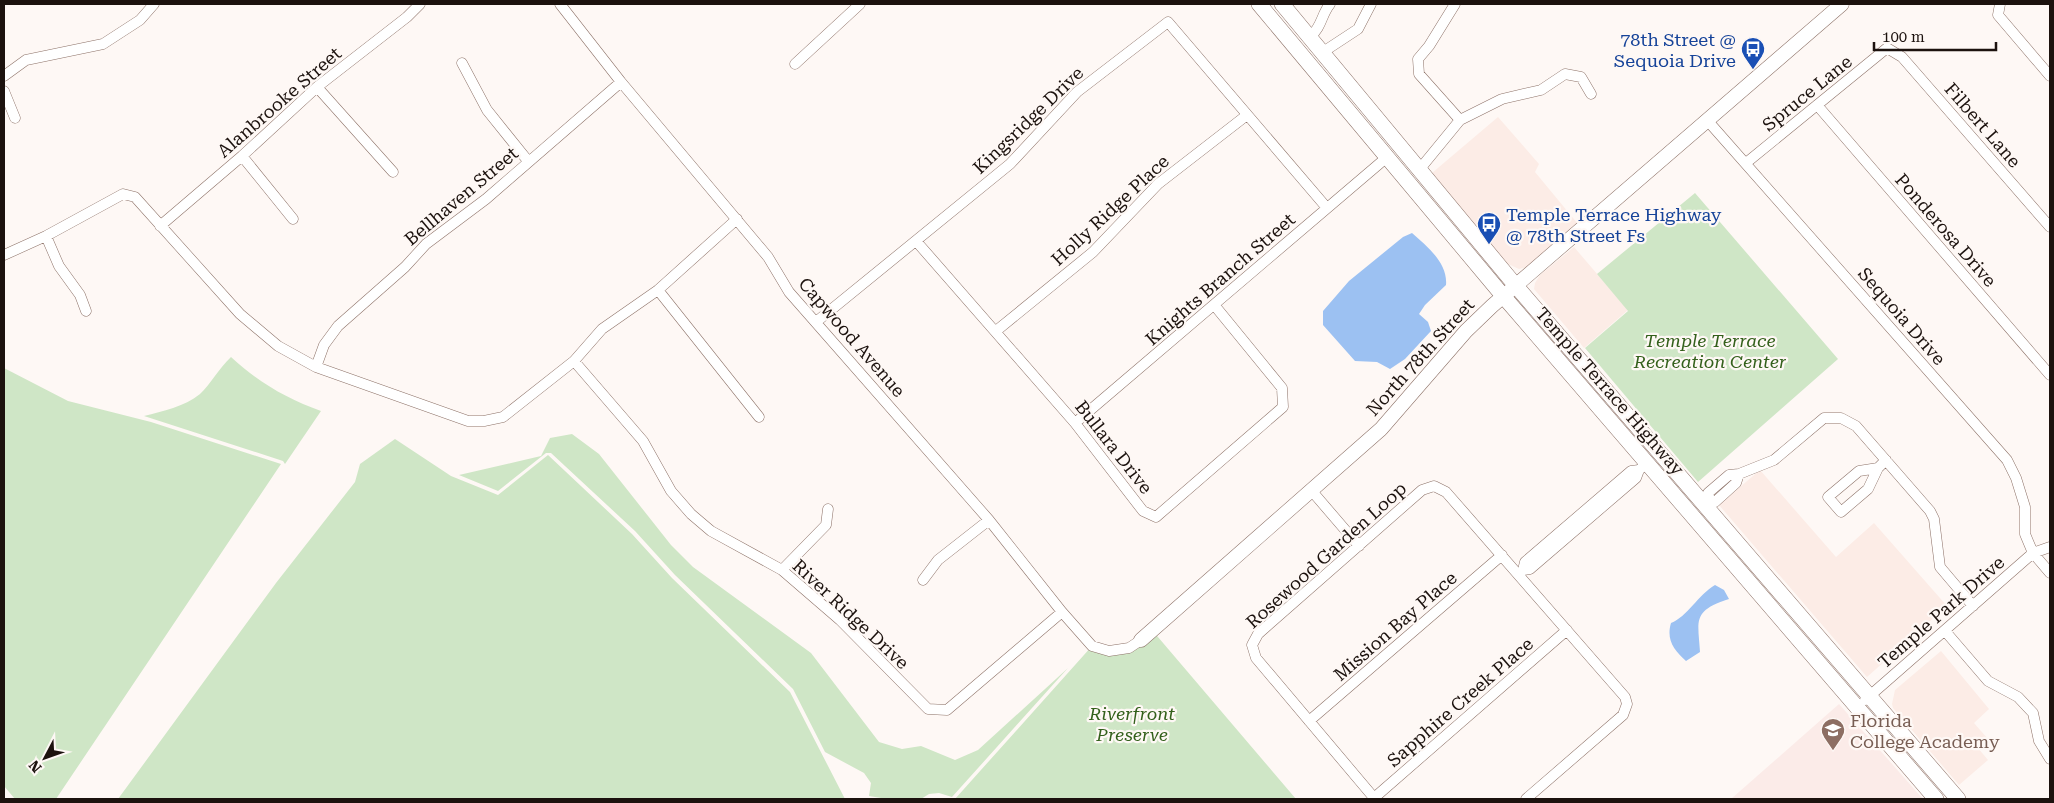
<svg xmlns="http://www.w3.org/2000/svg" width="2054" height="803" viewBox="0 0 2054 803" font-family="'Roboto Serif',serif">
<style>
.built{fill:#fcece6}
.education{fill:#fbebe8}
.green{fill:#cfe6c6}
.water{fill:#9cc1f2}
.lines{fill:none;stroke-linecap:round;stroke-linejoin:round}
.street-casing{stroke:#8d7268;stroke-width:11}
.secondary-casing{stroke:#8d7268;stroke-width:15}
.primary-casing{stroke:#8d7268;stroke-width:16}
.street{stroke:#fff;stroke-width:10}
.secondary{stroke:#fff;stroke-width:14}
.primary{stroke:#fff;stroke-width:15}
.labels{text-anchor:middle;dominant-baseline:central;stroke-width:4.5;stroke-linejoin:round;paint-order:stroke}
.transit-label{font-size:18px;fill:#164399;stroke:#fef8f5;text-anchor:end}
.street-label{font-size:18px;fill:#1c120e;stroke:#fef8f5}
.park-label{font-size:18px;font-style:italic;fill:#33601b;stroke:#fef8f5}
.education-label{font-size:18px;fill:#785e54;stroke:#fef8f5;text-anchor:start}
</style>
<rect width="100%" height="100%" fill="#fef8f5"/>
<path class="built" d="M1498,117L1539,164L1535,172L1578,224L1527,267L1519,269L1506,263L1432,173Z
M1574,247L1628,310L1584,348L1534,289L1535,283L1540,275Z
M1760,470L1836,557L1874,523L1947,606L1867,677L1719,505Z
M1941,651L1989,709L1974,723L1988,739L1978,748L1988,760L1959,785L1893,708L1892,704L1895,690Z"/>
<path class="education" d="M1839,704L1923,799H1731Z"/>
<path class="green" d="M1695,193L1838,359L1698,482L1585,348L1628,311L1597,274Z
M231,357C258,382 287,399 321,411L285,464L283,461L144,416C163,411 184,407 200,394C210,385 219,368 231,357Z
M4,368L68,401L151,422L281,464L56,799H15L4,786Z
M572,434L599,454L671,545L693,567L811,653L879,742L902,749L921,746L955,760L978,750L1068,668L952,797L939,793L929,794L921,799H887L869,796L871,783L864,773L825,752L793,689L675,575L635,531L551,453H546L498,491L459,475L541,456L550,438Z
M395,439L451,476L498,495L548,455L632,534L672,578L790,692L845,799H118L276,583L355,482L360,464Z
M1152,630L1296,799H955L1092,646L1129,648Z"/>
<path class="water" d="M1412,233C1427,246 1448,263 1446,285L1425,305L1419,314L1428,322L1431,331L1405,359L1390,369L1377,362L1355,361L1323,325V311L1349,281L1403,237Z
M1715,585L1724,590L1729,599C1692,611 1698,620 1700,652L1686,661C1674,650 1666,640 1671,623C1687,617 1698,595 1715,585Z"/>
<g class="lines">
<g class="street-casing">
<path id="street" d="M560,4L621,82L768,257L789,292L989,520L1062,612L1092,646L1109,651L1129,648L1141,640
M1455,4L1429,46L1418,59L1419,74L1460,120
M2000,4L1998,15L2050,76
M1310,37C1322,27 1321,15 1330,4
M1323,52L1358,29L1371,4
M462,63L487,110L528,161
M795,64L860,4
M4,76L26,60L103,44L140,20L154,4
M317,87L393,172
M4,91L15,118
M1817,105L2050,375
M1707,120L2007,460L2016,478L2025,507V534L2033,553L2050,573
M242,156L293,219
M1746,163L1887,48L1902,57L2050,227
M1419,170L1460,120L1502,99L1541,90L1565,74L1581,77L1591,94
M160,226L242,156L317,87L407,17L420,4
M46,236L59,266L80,295L86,311
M916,241L1075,423L1143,511L1156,517L1283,407L1282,388L1215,306
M4,255L46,236L123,194L135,197L240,314L278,346L316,367L468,421H484L503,417L574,361L602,329L658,290L737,219
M658,290L759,417
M816,322L1010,164L1077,92L1168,22L1327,208
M996,331L1093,252L1158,184L1247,115
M574,361L643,441L671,491L691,514L711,531L782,570L840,620L928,709L947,710L1062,612
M316,367L324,345L338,326L405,267L426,244L486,199L621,82
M1075,423L1386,158
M1878,468L1859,471L1828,497L1841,512L1868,489L1878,468L1886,460
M1639,470L1636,478L1530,569L1523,570L1525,562L1631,471L1639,470L1647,463
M1311,490L1359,546
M1710,500L1708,493L1729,475L1739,474L1774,460L1824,418H1841L1856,426L1930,511L1934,519L1940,567L1973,606
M1705,505L1710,500L1715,502L1736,483L1739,474
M782,570L826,525L828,509
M923,580L938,560L989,520
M1945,631L1988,681L2018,697L2033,713L2039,741L2050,759
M1865,700L2033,553L2050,547
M1309,721L1502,555
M1374,798L1567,630
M1375,799L1256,658L1252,645L1258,634L1422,490L1434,486L1446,492L1625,697L1627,704L1623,715L1526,799"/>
</g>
<g class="secondary-casing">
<path id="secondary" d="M1141,640L1381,429L1466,331L1492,306L1842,4"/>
</g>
<g class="primary-casing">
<path id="primary" d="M1259,4L1504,297L1936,799
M1282,4L1516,286L1958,799"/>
</g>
<use href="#street" class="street"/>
<use href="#secondary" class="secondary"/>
<use href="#primary" class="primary"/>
</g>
<defs>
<g id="bus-pin" transform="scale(1.25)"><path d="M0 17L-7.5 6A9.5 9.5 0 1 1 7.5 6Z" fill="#1a4fb4" stroke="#fef8f5"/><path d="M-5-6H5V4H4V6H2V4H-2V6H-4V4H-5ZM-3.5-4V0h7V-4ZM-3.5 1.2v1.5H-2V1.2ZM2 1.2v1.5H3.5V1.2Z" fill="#fff"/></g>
<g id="school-pin" transform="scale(1.25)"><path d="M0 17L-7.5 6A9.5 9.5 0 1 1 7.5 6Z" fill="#8d6e63" stroke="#fef8f5"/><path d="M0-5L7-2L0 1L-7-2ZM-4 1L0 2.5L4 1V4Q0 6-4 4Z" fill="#fff"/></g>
</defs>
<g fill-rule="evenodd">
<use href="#bus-pin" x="1753" y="49"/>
<use href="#bus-pin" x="1489" y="224"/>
<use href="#school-pin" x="1833" y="730"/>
</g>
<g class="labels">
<g class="transit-label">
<text x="1736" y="39">78th Street @<tspan x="1736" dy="21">Sequoia Drive</tspan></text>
<text x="1506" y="214" text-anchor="start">Temple Terrace Highway<tspan x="1506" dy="21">@ 78th Street Fs</tspan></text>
</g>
<g class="street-label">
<text transform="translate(1807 93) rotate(-39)">Spruce Lane</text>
<text transform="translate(279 102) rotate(-41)">Alanbrooke Street</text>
<text transform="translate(1028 120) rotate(-44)">Kingsridge Drive</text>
<text transform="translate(1983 125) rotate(49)">Filbert Lane</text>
<text transform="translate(461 196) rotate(-40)">Bellhaven Street</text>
<text transform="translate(1110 210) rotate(-43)">Holly Ridge Place</text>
<text transform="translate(1946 230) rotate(49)">Ponderosa Drive</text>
<text transform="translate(1220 279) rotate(-41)">Knights Branch Street</text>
<text transform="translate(1902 316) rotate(49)">Sequoia Drive</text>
<text transform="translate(852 337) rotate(49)">Capwood Avenue</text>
<text transform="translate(1420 357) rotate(-48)">North 78th Street</text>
<text transform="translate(1610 391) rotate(49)">Temple Terrace Highway</text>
<text transform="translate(1114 447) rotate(52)">Bullara Drive</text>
<text transform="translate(1326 555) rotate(-42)">Rosewood Garden Loop</text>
<text transform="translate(1941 612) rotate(-41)">Temple Park Drive</text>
<text transform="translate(851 614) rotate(43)">River Ridge Drive</text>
<text transform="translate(1395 626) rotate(-41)">Mission Bay Place</text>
<text transform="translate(1460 702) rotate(-41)">Sapphire Creek Place</text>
</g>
<g class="park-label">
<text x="1710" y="340">Temple Terrace<tspan x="1710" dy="21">Recreation Center</tspan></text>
<text x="1132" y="713">Riverfront<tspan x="1132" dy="21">Preserve</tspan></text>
</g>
<g class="education-label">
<text x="1850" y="720">Florida<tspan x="1850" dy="21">College Academy</tspan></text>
</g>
</g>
<rect width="2054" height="803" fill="none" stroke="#1c120e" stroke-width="10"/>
<g transform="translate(45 758) rotate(229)" stroke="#fef8f5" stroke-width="4" paint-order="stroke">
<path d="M0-4L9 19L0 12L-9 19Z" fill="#1c120e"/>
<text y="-8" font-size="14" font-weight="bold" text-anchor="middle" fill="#1c120e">N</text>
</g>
<path d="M1874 42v8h122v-8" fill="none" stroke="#1c120e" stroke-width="2.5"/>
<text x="1882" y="42" font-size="15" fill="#1c120e" stroke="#fef8f5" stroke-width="4" paint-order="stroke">100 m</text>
</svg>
